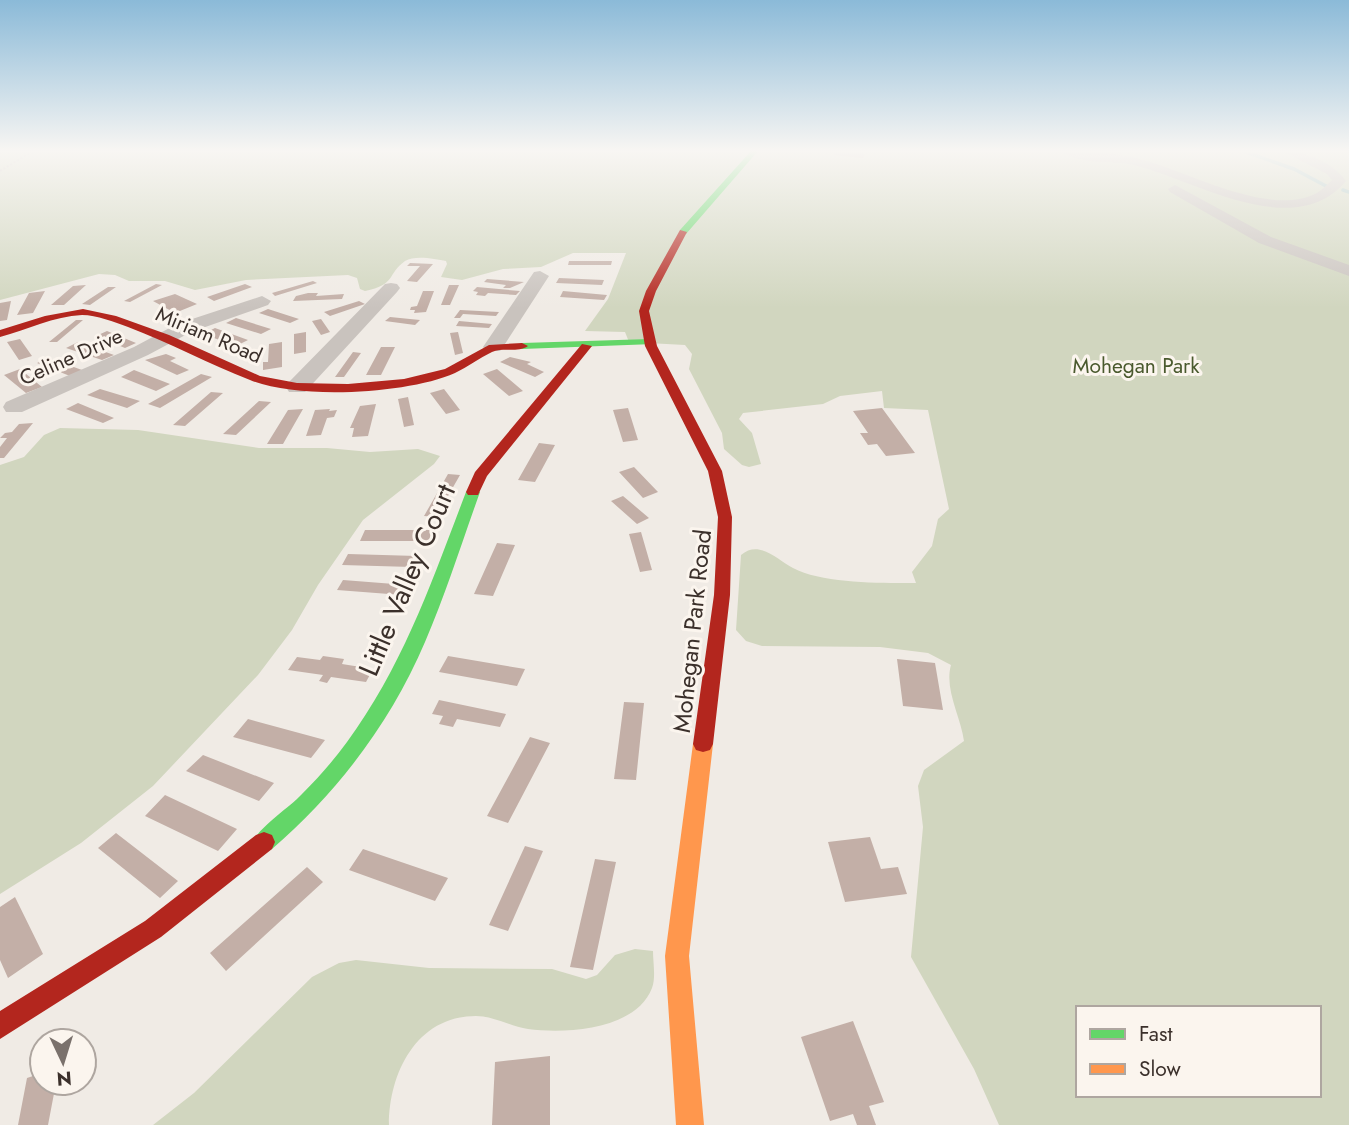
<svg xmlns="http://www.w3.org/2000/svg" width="1349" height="1125" viewBox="0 0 1349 1125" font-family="Jost,sans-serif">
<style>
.green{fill:#d1d6bf;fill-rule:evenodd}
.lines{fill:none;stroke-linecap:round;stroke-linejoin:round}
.stream{stroke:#a1c2c1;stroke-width:3.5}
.building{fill:#c3afa7}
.path{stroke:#c2bbb6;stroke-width:2;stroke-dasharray:2 2;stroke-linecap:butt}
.street{fill:#c9c3be;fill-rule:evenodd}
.fast{fill:#63d668;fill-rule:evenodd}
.slow{fill:#ff974d;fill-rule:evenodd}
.jam{fill:#b3261e;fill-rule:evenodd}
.labels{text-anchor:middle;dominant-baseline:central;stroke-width:6;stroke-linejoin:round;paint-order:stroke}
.far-street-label{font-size:21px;fill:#3b302b;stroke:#fbf5ee}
.far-park-label{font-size:21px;fill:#4a5a2e;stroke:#fbf5ee}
.street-label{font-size:24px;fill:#3b302b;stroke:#fbf5ee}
.near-street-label{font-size:28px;fill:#3b302b;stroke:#fbf5ee}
</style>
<rect width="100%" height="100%" fill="#f0ebe5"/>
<path class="green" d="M0,151H1349V1125H999L974,1069L911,957L923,827L918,786L924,770L964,741C961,717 944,689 951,665L928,653L880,647L762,646L746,641L736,630L741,555C759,539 778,560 793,568C823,584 883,583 916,583L912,572L932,546L938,519L949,509L928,410L884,408L882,391L840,396L823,404L743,413L739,419L752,433L761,464L749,467L742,465L724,449L722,433L689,369L692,354L685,345L629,342L625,332L585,331L608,299L626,253H573L541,267L503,269L462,280L441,277L447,264L446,261C435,259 415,255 405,261C387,274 396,285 365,291L360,289L357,278L348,275L246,280L195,290L165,281H129L115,275L99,274L0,300ZM1078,1008H1319V1095H1078Z
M60,428L138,430L259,448H327L370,452L418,449L440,456L434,464L363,520L318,585L292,630L258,675L153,786L81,843L0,894V465L24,457L44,435Z
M635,949L653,951C653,962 656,978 652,988C636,1030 566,1034 528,1029C510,1026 493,1016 476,1016C416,1016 389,1074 389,1125H153L194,1093L312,977L339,963L356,960L429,968L552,969L586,979L597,975L615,955Z"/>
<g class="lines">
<path class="stream" d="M1243,151L1294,169L1326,186
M1343,190L1349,192"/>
</g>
<path class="building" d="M836,151L865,154L863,158L834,155Z
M569,261H612L611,265H568Z
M410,263L433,264L417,282L407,281L420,266H407Z
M559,278L604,280L602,285L556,283Z
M487,279L524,282L510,288H503L506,285L484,282Z
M313,281L317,283L275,296L272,293Z
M156,284L162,285L130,302L124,301Z
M245,284L252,287L214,301L207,297Z
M86,285L64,305H51L73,286Z
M449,285H459L450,305H441Z
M108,287H116L90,305L82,304Z
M477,287L520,291L516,295L488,293L485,296L476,295L478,292L473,291Z
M45,291L33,313L17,315L29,293Z
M423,291H434L426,312L414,313L415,310H410L411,307L417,306Z
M563,291L607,295L604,300L560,297Z
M308,293H318L316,296L344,294L342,299L293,301L296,296Z
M175,294L197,304L175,313L153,301Z
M11,301L7,320L0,321V303Z
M359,301L365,304L330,316L324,312Z
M268,309L299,319L290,323L259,313Z
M460,310L499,312L496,316L463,314L460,318H454Z
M390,317L420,320L415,325L385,321Z
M236,318L271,329L261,334L226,323Z
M321,319L330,332L321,335L312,321Z
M76,320H83L57,342H49Z
M459,321L492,324L489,328L456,326Z
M215,328L248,340L236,346L203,334Z
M107,331L136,343L125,348L96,336Z
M306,332V352L294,354V334Z
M458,332L463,353L455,355L450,333Z
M20,339L32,356L19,360L7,342Z
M78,342L114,355L102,360L66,348Z
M282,342V367L263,370V362H268L269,344Z
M381,347H395L381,375H366Z
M353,352L361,353L344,377H335Z
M166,354L176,358L170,361L189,370L177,375L145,360Z
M510,357L531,362L527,364L544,372L535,377L500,362Z
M49,358L82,370L70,376L37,363Z
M20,369L42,387L26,393L4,375Z
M497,369L523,391L509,396L483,374Z
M134,370L170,384L156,391L121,377Z
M201,374L212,377L160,408L148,404Z
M100,389L140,401L127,408L87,395Z
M444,389L460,410L446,414L430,393Z
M211,392L223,393L185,426L173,425Z
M408,397L414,425L404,427L398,399Z
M259,401L271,402L236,435L223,434Z
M78,403L114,418L103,423L66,409Z
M376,404L368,436L352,437L354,428H350L360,406Z
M628,408L638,440L623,442L613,410Z
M882,408L915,453L886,456L877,444L868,445L860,433H868L853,411Z
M303,409L283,444H267L288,410Z
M330,409L329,411L337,410L334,417L327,418L321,435L306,436L315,410Z
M33,423L4,458H0V447L7,438H0L5,433L12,432L19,424Z
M539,443L555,445L535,482L518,480Z
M634,467L658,492L643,498L619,472Z
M448,474L460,475L436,517L424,516Z
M623,496L649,518L637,524L611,501Z
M365,530H433L429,541H360Z
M641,532L652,570L640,572L629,534Z
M497,543L515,545L493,596L474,594Z
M348,554L417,556L412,567L342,565Z
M343,580L407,585L402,595L337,590Z
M323,656L344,659L342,664L373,669L366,682L331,677L327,683L319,681L323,675L288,670L297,657L320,660Z
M448,656L525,669L517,686L439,672Z
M897,659L935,663L943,710L903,706Z
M439,700L506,714L500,727L457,719L453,727L439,724L443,716L432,714Z
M624,702L644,703L636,780L614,779Z
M248,719L325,740L311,758L233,737Z
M530,737L550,743L508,823L487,816Z
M203,755L274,783L259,801L186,771Z
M165,795L237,829L218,851L145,816Z
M116,833L178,881L160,898L98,848Z
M870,837L881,869L898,867L907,894L845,902L828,842Z
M525,846L543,851L508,931L489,925Z
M363,849L448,878L435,901L349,870Z
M595,859L616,862L593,970L570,967Z
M307,867L323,882L226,971L210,953Z
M15,897L43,954L8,978L0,960V907Z
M853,1021L884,1102L869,1106L876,1125H857L853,1114L830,1121L801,1037Z
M550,1056V1125H492L495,1062Z
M42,1073V1083H56L48,1125H18L27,1078Z"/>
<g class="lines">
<path class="path" d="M0,171L33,151"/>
<path class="street" d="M1061,151C1089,150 1120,153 1147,161C1192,174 1269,216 1315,194C1321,191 1327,185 1332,180L1327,174L1282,151C1306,151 1332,162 1346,181C1294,243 1195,180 1134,165C1113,160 1078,165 1061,151Z
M1175,185L1271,237L1349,265V276L1259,243L1170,192L1168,189Z
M540,271L549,276L503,347L500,351H486L483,347L534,272Z
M391,283L397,284L400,288L397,292L305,392H289L286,387L289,382L385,284Z
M262,296L271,301L268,305L191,332L148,355L22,412H6L3,407L6,402L134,347L177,324Z"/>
<path class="fast" d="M751,151H758L686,234H680V230Z
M650,339L654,340V344L522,349L516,346L522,343Z
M473,488L480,492C462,542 446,593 425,642C391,722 338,792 272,849L264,852L256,849L253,842C260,826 289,808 302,794C318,778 334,760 347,742C404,664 432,581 466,492Z"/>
<path class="slow" d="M703,736L710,738L713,744L689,956L704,1125H676L665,956L693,744L696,738Z"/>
<path class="jam" d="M680,230L687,232L656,291L649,311L657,346L722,471L732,517L730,595L713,744L710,750L703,752L696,750L693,744L714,595L718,517L708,471L645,346L639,311L646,291Z
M83,309L116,316L169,335L260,376L297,383L348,384L404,379L445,369L489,345L522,343L528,346C518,353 503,347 492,352C479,358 468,367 455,373C408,394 298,400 250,380C209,364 170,343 128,327C114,322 97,315 82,315C54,316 27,330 0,337V330L45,316Z
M582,344L592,346L487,476L478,495H468L466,492L475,472Z
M264,832L272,835L275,842L272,849L161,937L0,1039V1011L145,921L256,835Z"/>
</g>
<linearGradient id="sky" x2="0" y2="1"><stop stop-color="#8bbad8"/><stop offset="0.49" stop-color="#f8f6f3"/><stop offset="1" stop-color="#f8f6f3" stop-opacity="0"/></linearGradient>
<rect width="1349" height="308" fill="url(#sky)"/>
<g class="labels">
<g class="far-street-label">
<text transform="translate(209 335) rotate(23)">Miriam Road</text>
<text transform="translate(71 357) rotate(-24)">Celine Drive</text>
</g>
<g class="far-park-label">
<text x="1136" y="366">Mohegan Park</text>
</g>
<g class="street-label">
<text transform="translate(692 631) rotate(-84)">Mohegan Park Road</text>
</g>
<g class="near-street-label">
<text transform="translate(407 580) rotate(-67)">Little Valley Court</text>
</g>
</g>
<rect x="1076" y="1006" width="245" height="91" fill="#fbf5ee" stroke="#aea6a0" stroke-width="2"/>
<rect x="1090" y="1029" width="35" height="10" fill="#63d668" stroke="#aea6a0" stroke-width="2"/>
<text x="1139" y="1041" font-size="21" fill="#3b302b">Fast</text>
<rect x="1090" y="1064" width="35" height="10" fill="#ff974d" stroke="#aea6a0" stroke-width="2"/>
<text x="1139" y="1076" font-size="21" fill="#3b302b">Slow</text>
<g transform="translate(63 1062) rotate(176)"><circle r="33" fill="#fbf5ee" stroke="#aea6a0" stroke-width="2"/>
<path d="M0-5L12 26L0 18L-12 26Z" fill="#7a716c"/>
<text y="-10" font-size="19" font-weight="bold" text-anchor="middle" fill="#3b302b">N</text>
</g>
</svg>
